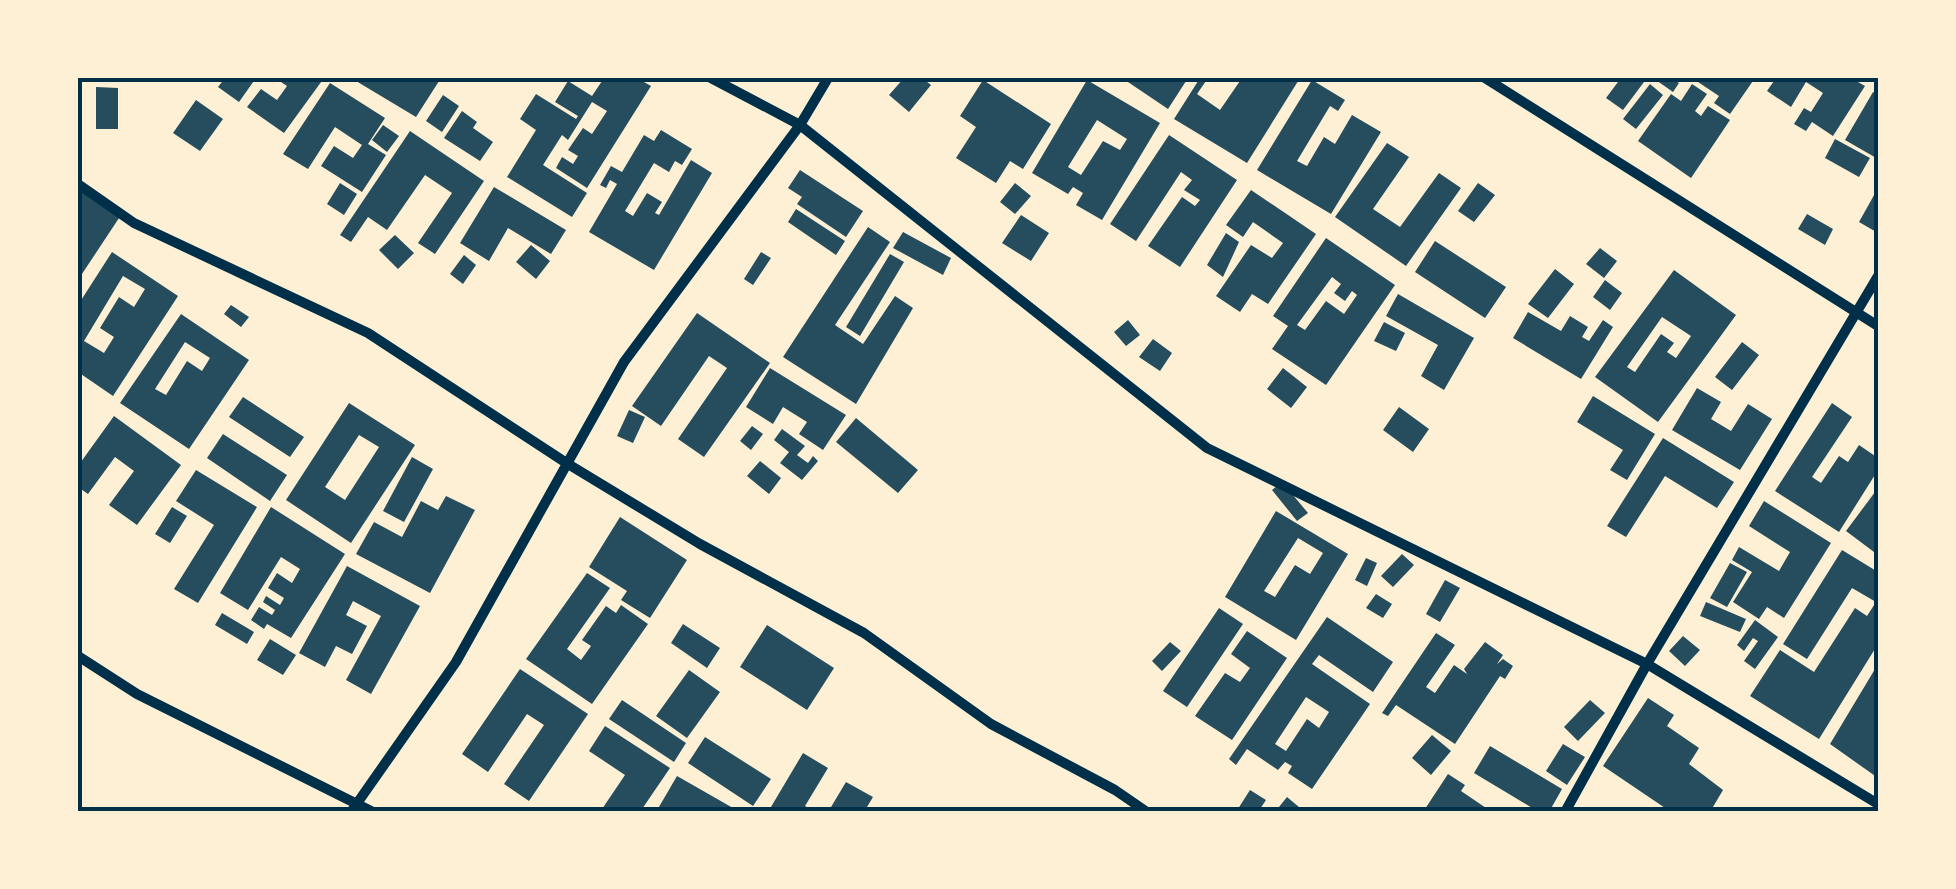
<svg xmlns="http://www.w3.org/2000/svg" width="1956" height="889" viewBox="0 0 1956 889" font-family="'IBM Plex Sans',sans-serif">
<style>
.building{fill:#264d5e;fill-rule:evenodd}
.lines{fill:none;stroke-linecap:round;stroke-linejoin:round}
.minor{stroke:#003049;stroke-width:10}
.neatline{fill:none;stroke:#003049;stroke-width:4}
</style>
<rect width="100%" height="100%" fill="#fdf0d5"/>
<path class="building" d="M225,78H256L239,102L218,87Z
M275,78H324L284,133L247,107L261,89L277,100L287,86Z
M351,78H441L416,117Z
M604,78H637L651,86L587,188L556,168L562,157L573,164L578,156L568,150L583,128L592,134L607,111L592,102L568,140L562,135L543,165L587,193L572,217L507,177L536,130L520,119L536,94L576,119L578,116L555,102L568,81L592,96Z
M904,78H922L931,85L909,112L889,95Z
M1122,78H1188L1168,109Z
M1200,78H1208L1197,94L1220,110L1242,78H1300L1247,163L1174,119Z
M1621,78L1644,82L1623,110L1606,98Z
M1653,78H1671L1679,83L1673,92Z
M1692,78H1755L1730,114L1714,103L1719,96Z
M1776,78H1851L1865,86L1833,136L1812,122L1806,131L1794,124L1804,108L1811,112L1823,93L1806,82L1791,107L1767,91Z
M983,80L1051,124L1023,169L1010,161L996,183L956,158L976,127L960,116Z
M1087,80L1160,123L1102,220L1076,205L1083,193L1073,187L1068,194L1032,173ZM1097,120L1127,139L1120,150L1103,141L1081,175L1068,167Z
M1312,80L1345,100L1338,111L1330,106L1297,161L1307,166L1324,137L1335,144L1352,115L1381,132L1331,214L1257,170Z
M330,83L385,118L368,144L386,155L362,192L321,166L334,146L353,158L362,145L335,127L308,169L283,154Z
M1650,84L1663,95L1636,129L1623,119Z
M1692,84L1707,94L1695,111L1701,116L1708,106L1730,120L1691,178L1638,141L1671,94L1681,101Z
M96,87L118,88V129H96Z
M1873,92L1878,95V159L1845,140Z
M443,95L459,106L442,132L426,121Z
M196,100L223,119L200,151L173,133Z
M462,111L477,122L473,128L493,142L480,161L444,138Z
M383,125L399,136L387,152L372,140Z
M661,130L692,149L682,165L675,161L669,172L654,163L625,211L633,216L647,193L662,202L655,213L659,215L691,160L712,173L654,270L589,232L617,184L610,180L606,188L600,185L611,166L622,172L644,135L654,141Z
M410,131L484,181L435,254L418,243L452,193L425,175L387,230L368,217L351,242L340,235Z
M1169,135L1237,180L1180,267L1148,246L1182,197L1195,206L1200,200L1184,190L1192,180L1181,172L1136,241L1110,224Z
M1835,139L1870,158L1859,177L1825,158Z
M1387,143L1409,157L1373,209L1400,227L1439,173L1461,188L1406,266L1335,217Z
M800,170L863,211L846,237L797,204L802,197L788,188Z
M340,183L357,194L344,215L327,204Z
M1015,183L1031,196L1015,214L1000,202Z
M1478,183L1495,195L1474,222L1458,211Z
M78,187L121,215L78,280Z
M494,187L566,230L551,254L508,228L489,261L460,243Z
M1878,188V233L1859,222Z
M1251,190L1316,234L1268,304L1252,294L1240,312L1216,296L1251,245L1272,258L1283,243L1253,222L1243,237L1226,225Z
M796,209L845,241L836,255L788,222Z
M1807,214L1833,229L1825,245L1798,229Z
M1021,215L1049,233L1031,261L1002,243Z
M868,227L890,242L835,325L863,344L895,296L913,308L856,404L783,357Z
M903,232L951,258L943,275L893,248Z
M1226,233L1239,242L1223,277L1207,265Z
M395,235L414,253L398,269L379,250Z
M1326,238L1395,285L1326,385L1272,349L1288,326L1273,316ZM1332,277L1341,284L1334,293L1345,301L1352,291L1357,295L1344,314L1326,301L1305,330L1297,325Z
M1435,241L1506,287L1485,318L1415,272Z
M531,245L550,261L536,279L516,262Z
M1600,248L1617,261L1604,278L1586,264Z
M112,252L178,296L113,396L78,372V305ZM123,276L145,289L134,307L119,297L100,328L114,337L104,353L84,341Z
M761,252L771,258L753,285L744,279Z
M890,254L904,262L860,336L846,327Z
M464,255L476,265L463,284L450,274Z
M1555,269L1574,284L1548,318L1528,304Z
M1674,270L1736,315L1658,422L1595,377ZM1662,317L1691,336L1676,358L1667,352L1674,343L1661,334L1635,372L1627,367Z
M1605,280L1622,293L1610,310L1593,297Z
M1398,294L1474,338L1444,390L1421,376L1438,345L1386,316Z
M231,305L249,317L241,327L224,314Z
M1528,312L1561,331L1570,316L1588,327L1582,337L1589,341L1603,320L1613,327L1581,379L1513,338Z
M697,313L770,363L704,457L678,439L727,368L709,356L661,426L632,406Z
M181,314L249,360L189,449L120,403ZM185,342L210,358L202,371L187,361L166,395L155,389Z
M1128,320L1140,335L1126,346L1114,332Z
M1384,322L1405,333L1396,351L1374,341Z
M1153,339L1172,353L1160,371L1139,357Z
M1742,342L1759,355L1732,390L1715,377Z
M770,368L846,415L823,450L799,434L807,422L783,407L773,424L746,407Z
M1283,368L1307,387L1291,408L1267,389Z
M1697,388L1721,402L1711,419L1731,431L1748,404L1772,419L1740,470L1672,430Z
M1593,396L1655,434L1627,480L1610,470L1623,450L1577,422Z
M243,397L304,437L290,457L229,417Z
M349,403L415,445L351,543L286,500ZM359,435L379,447L345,500L325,487Z
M1832,403L1852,417L1812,477L1821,483L1839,456L1848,462L1859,445L1878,458V470L1839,532L1775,491Z
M1399,407L1429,429L1413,452L1383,430Z
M629,410L645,417L633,443L617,436Z
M114,416L181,465L137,525L109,505L134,471L115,457L88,494L78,487V466Z
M856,418L918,470L898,493L836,442Z
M752,426L763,434L751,450L740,441Z
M782,429L805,446L797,455L808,463L813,456L818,461L802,480L780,463L789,452L774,440Z
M223,434L287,475L270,501L207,458Z
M1663,438L1734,482L1717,508L1665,476L1626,537L1607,526Z
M412,457L433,469L404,522L383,511Z
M760,461L781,478L769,494L747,476Z
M196,470L257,507L198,603L174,589L214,525L176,501Z
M1282,482L1308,513L1297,521L1272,490Z
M1878,488V555L1846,531Z
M446,496L475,510L430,593L356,554L374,522L402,537L421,501L438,510Z
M1764,501L1831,543L1784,618L1767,607L1759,619L1733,602L1752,572L1732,560L1739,547L1779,571L1790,552L1749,526Z
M172,507L187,516L170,543L155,534Z
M271,507L345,554L291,638L267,624L264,629L251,620L259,607L272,615L275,610L263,602L266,596L280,605L284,598L268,588L277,573L292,583L300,569L281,557L248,610L220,593Z
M1276,511L1348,554L1296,640L1225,597ZM1298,538L1323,553L1310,574L1295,565L1275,597L1264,591Z
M620,517L687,560L650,618L621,600L627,591L589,567Z
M1842,550L1878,572V644L1819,739L1750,696L1780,650L1814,672L1855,608L1867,616L1876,602L1852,588L1807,659L1783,644Z
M1402,554L1414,565L1393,587L1381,576Z
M1366,558L1377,563L1367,586L1355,580Z
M1730,563L1747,572L1727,607L1710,598Z
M347,566L420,606L371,694L346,680L381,616L353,601L346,615L367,626L352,654L336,646L325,667L299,653Z
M587,573L610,588L567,649L581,660L591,646L582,640L606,606L616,613L621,605L648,624L592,704L526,659Z
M1445,580L1460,588L1440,622L1426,614Z
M1376,594L1392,604L1383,618L1366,608Z
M1706,602L1746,619L1740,632L1700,616Z
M1219,608L1243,624L1187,707L1163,691Z
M222,613L254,632L247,644L215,625Z
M1327,617L1393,662L1373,692L1319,655L1312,664L1370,704L1312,789L1288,773L1292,766L1285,762L1278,770L1247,749L1236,765L1229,759ZM1306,697L1329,712L1319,728L1307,719L1286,751L1275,744Z
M1755,620L1778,637L1755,669L1744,661L1758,641L1753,638L1744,651L1737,645Z
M683,624L720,648L707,668L671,643Z
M767,625L834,668L807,710L740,667Z
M1247,631L1287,658L1232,740L1195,716L1225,673L1240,682L1250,668L1231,654Z
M1436,633L1455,645L1426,687L1435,693L1454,665L1467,674L1464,669L1485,642L1503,655L1497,664L1503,659L1513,666L1505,679L1500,676L1455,744L1396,705L1388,716L1382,713Z
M1683,636L1700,650L1685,666L1669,651Z
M270,639L296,655L283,675L257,660Z
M1170,642L1181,651L1162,671L1152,661Z
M1878,664V778L1830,744Z
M520,669L588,714L529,801L504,784L544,725L527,714L488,772L462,754Z
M689,670L720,692L687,738L656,716Z
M1648,698L1674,715L1667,726L1699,748L1689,764L1723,790L1710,812H1671L1603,766Z
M622,700L686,743L674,762L609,719Z
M1590,700L1605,713L1578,741L1564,727Z
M605,726L670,768L640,812H600L625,775L589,751Z
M1432,735L1451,751L1431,775L1412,758Z
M705,737L771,779L753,806L688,763Z
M1563,744L1585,757L1567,785L1546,771Z
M1490,746L1562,789L1549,812H1539L1474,773Z
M803,753L828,768L805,806L815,812H768Z
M1448,774L1465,785L1461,791L1492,812H1423Z
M677,776L740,812H656Z
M846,782L873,797L864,812H828Z
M1250,790L1266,800L1258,812H1236Z
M1287,797L1305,812H1275Z"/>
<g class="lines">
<path class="minor" d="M711,78L800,125L1207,448L1647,664L1878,804
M1485,78L1878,326
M78,184L134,223L368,333L568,464L700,544L864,633L991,724L1115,790L1147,812
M78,656L137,694L373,812
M351,812L456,662L624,362L800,125L828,78
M1565,812L1647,664L1878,276"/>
</g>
<rect width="1956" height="889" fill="none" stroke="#fdf0d5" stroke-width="160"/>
<rect x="80" y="80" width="1796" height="729" class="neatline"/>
</svg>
